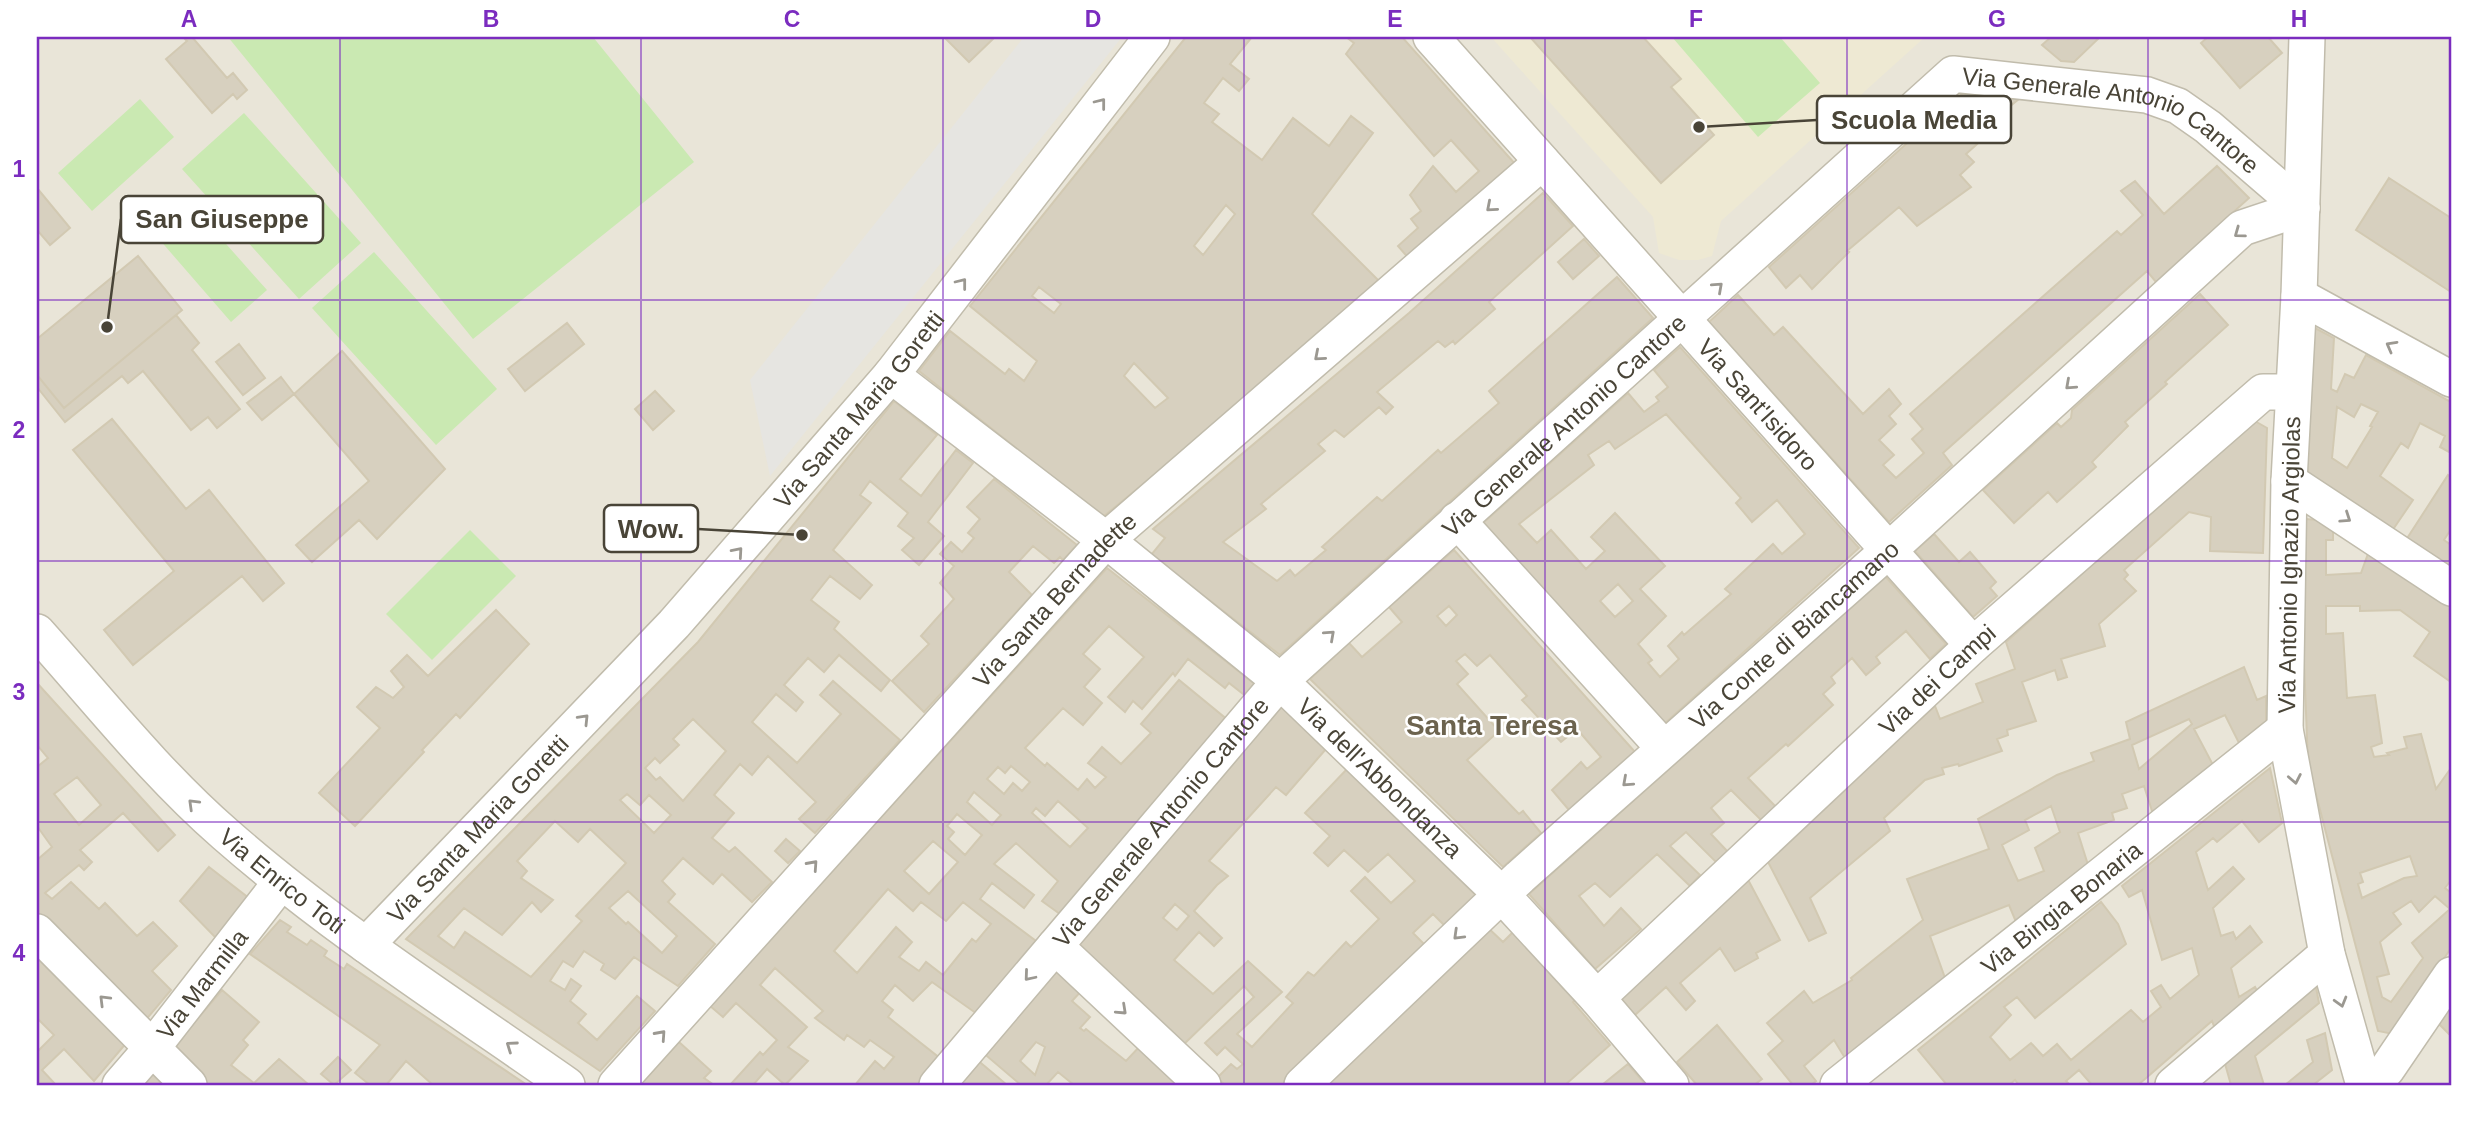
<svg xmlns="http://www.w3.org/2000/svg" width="2488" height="1122" viewBox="0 0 2488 1122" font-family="Arial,sans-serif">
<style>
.residential{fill:#e9e5d8}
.education{fill:#eee9d3}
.green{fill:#cae9b2}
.parking{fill:#e6e5e1}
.building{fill:#d7d0bf;stroke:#d2c9b2;stroke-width:2;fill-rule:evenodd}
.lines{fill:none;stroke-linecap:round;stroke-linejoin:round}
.minor-casing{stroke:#c1bcac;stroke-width:38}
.minor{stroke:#fff;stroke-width:35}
.oneway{stroke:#9b9891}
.grid{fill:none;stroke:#7b2cbf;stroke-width:2;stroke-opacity:0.55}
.labels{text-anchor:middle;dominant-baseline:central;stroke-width:5;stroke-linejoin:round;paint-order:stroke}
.street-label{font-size:24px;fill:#494437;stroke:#fff}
.quarter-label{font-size:28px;font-weight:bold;fill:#6c634e;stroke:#fff}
.leader{fill:none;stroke:#494437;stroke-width:2.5}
.callout-dot{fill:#494437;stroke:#fff;stroke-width:2.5}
.callout{fill:#fff;stroke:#494437;stroke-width:2.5}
.callout-label{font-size:26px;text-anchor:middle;font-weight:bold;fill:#494437}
.neatline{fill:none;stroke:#7b2cbf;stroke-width:2.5}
.grid-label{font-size:23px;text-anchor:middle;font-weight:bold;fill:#7b2cbf}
</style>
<rect width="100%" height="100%" fill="#f5f3ea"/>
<path class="residential" d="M37,37H2451V1085H37Z"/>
<path class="education" d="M1491,37H1925L1721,221L1712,256L1698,260H1679L1659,253L1653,217Z"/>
<path class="green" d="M228,37H593L694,162L473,339Z
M1672,37H1780L1820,83L1758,137Z
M140,99L174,137L92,211L58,173Z
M244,113L361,243L299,299L182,169Z
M187,200L267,290L231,322L152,231Z
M374,252L497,389L436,445L312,308Z
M470,530L516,576L432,660L386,614Z"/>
<path class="parking" d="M1024,37H1122L770,476L750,380Z"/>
<path class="building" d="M186,37H192L227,78L233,73L247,90L237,99L233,94L212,113L166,59L187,41L184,38Z
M944,37H995L969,62Z
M1186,37H1252L1230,64L1249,79L1239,91L1223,78L1204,103L1219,114L1212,122L1262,160L1293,118L1329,146L1351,116L1373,133L1312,214L1384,286L1103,517L919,371L950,331L1005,374L1009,369L1024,381L1037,361L970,306ZM1226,205L1235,214L1203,255L1194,246ZM1039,287L1061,304L1054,313L1032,296ZM1134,363L1168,398L1155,408L1124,376Z
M1346,37H1402L1516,165L1411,261L1398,246L1418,228L1411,219L1421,211L1410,195L1433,166L1456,192L1479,171L1451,140L1434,156L1346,54L1354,43Z
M1530,37H1643L1681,79L1671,87L1714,135L1661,183Z
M2051,37H2100L2074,62L2061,61L2042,45Z
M2208,37H2268L2282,53L2240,88L2201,43Z
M1964,92L2019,99L1992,121L1996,127L1966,154L1974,162L1960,175L1971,187L1917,226L1899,207L1847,251L1849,252L1812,289L1800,275L1786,288L1769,267Z
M2217,166L2249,198L2156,282L2147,271L1943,453L1952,465L1889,522L1709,322L1738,295L1774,335L1783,327L1863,414L1889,389L1901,404L1889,416L1896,424L1879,440L1894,455L1883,465L1896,478L1924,453L1912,439L1923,429L1910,414L2117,231L2121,235L2143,215L2121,191L2135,181L2164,214Z
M2389,178L2451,218V292L2356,230Z
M37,188L70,228L50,245L37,230Z
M1543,193L1573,226L1489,302L1495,309L1455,344L1453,341L1445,347L1438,341L1377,392L1393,407L1386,414L1379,407L1344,437L1335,430L1318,444L1325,451L1261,504L1266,509L1223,542L1277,581L1290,570L1295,576L1326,550L1322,547L1377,497L1382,501L1438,450L1441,453L1499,403L1489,391L1617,277L1653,318L1280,655L1151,555L1165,538L1153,529L1409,313Z
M1584,239L1599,256L1573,279L1558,262Z
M138,256L182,310L64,408L37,375V339Z
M2200,294L2228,325L2165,382L2167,384L2125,422L2128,426L2092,462L2096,467L2057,502L2048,492L2014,523L1983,490L2057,423L2061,427L2071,418L2072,410Z
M176,315L199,343L192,350L240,409L217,428L208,417L191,430L143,371L128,383L122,376L65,422L37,387V375L64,408Z
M567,323L584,344L525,391L508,369Z
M2313,327L2334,338L2331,389L2337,392L2345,374L2354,378L2366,355L2451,402V453L2440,447L2445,436L2420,423L2408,448L2401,443L2380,476L2413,500L2392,531L2304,474ZM2361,404L2378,412L2370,426L2372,427L2347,468L2332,458L2337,407L2354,417Z
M239,344L265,378L243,395L216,362Z
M1680,347L1859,548L1662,726L1482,524L1628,393L1644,412L1659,401L1656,397L1668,387L1654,370ZM1666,414L1741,498L1736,503L1752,522L1777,500L1805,534L1782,554L1773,544L1725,589L1731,594L1684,635L1682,632L1668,646L1679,659L1660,677L1648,663L1652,660L1638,644L1666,616L1640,589L1665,566L1615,513L1591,537L1605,551L1586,569L1551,530L1537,543L1519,524L1594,465L1588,455L1609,441L1615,449ZM1618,584L1633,601L1615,617L1600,601Z
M342,351L445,469L377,539L359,520L312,562L296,545L369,481L294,394Z
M281,377L294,394L262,420L247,403Z
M655,391L674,411L653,430L635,409Z
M894,401L937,435L900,479L921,496L956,450L973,463L928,522L944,536L919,565L902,550L914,538L898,526L908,513L870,481L860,495L871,503L833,550L872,585L860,599L830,576L811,600L839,622L834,629L890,680L881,691L839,655L824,672L808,658L784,685L803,702L796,711L776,694L752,722L797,763L841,714L820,695L833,681L900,740L815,833L799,819L816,802L768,756L752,775L740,764L714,795L734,813L712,838L729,852L735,847L772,882L752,902L722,874L713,884L683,858L662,881L675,894L668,902L715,944L678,986L634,957L615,979L601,970L604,964L584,951L573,967L563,961L550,981L565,990L571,979L581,986L570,1001L586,1014L578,1023L597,1040L637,996L655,1011L600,1071L406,939L698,642ZM693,719L726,751L683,801L660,777L656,780L645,768L655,758L660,763L679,745L673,739ZM627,794L640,805L649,795L671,815L654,833L620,800ZM555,821L578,842L590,829L626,863L576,916L582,921L531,977L465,932L454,948L438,936L464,908L502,935L532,902L541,912L553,900L521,878L527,871L517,861ZM628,891L677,936L662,953L628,922L626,924L609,908Z
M112,419L186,509L209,490L284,583L263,601L242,576L133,665L104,630L174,571L73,450Z
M2253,420L2267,428L2263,553L2210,551L2211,517L2189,512L2124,570L2128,575L2124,579L2136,591L2099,624L2105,646L2061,659L2067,677L2058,680L2055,670L2022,682L2036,721L2007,730L2008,735L1997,739L2002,751L1959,766L1958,764L1942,768L1944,774L1925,780L1884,818L1890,831L1810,898L1826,933L1809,941L1766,858L1935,706L1940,719L1983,702L1976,684L2015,669L2006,642Z
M2448,475L2451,477V529L2444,540L2451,545V571L2406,540Z
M994,479L1077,545L1063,560L1060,557L1054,563L1033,546L1009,572L1032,595L924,712L892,681L929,644L921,636L954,599L940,583L954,566L940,554L951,542L962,552L974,538L968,533L980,519L967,507Z
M2304,519L2321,520L2333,528V540H2326V575L2361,573L2369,551L2451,606V682L2414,656L2430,632L2400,610L2360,611V606H2326V634L2343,633L2347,698L2375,695L2382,743L2371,747L2374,757L2389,755L2387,753L2407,748L2404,737L2421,734L2436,789L2451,768V880L2445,888L2451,893V948L2393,1034L2378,1031L2308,764L2303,635ZM2410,856L2417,876L2404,878L2362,898L2358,884L2363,882L2360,873ZM2435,896L2450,909L2412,943L2423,958L2391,1002L2382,997L2377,977L2389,974L2380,942L2401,924L2393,913L2411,901L2419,912Z
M1934,534L1959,562L1970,552L1996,582L1990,588L1997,596L1973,617L1915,551Z
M1454,550L1635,752L1569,810L1552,790L1581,762L1587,769L1601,757L1577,729L1561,742L1522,700L1527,696L1490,655L1477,666L1465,654L1456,661L1468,674L1457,684L1499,731L1467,760L1519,814L1523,811L1541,833L1503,867L1310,679L1349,643L1362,657L1402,622L1389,607ZM1449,606L1457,615L1446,626L1437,616Z
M1107,568L1256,685L1247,697L1229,683L1225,688L1188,659L1175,676L1173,673L1142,709L1133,701L1125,712L1108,697L1144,657L1109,626L1083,654L1100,669L1084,687L1102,703L1083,725L1063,708L1025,748L1045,766L1047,763L1078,790L1087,779L1095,788L1106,777L1088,763L1102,747L1121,764L1151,733L1141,724L1179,680L1229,721L1064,917L1042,901L1058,881L1016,843L994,864L1034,895L1024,908L992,883L980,899L1040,944L980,1016L932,982L913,1001L895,985L882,1001L893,1010L888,1017L941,1059L919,1085H855L875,1061L884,1069L894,1057L870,1040L864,1047L847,1035L844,1040L815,1018L823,1011L775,968L760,985L807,1027L788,1047L808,1061L785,1085L767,1069L753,1085H730L760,1052L763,1055L777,1040L736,1003L723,1017L710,1006ZM1011,766L1030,782L1022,791L1013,783L1004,794L987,779L998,767L1005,773ZM974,792L1001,815L992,825L967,802ZM1058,801L1088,828L1070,847L1032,813L1036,808L1045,816ZM957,814L982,835L965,855L948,839L954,832L947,826ZM933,841L958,862L929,894L904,871ZM888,889L913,911L921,902L946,921L963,902L991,924L976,942L972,939L943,975L926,962L919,971L899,957L912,942L896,927L857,973L834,951Z
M1885,576L1946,644L1930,659L1906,631L1876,657L1880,663L1866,675L1852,658L1831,677L1835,683L1823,694L1833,705L1788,746L1786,744L1748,778L1777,808L1762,821L1731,790L1711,808L1724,823L1711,834L1728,852L1716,862L1686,832L1670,846L1700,875L1690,886L1657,854L1610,897L1595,883L1579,896L1604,926L1621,908L1641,929L1595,969L1529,894Z
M496,610L529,644L460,718L456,714L422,750L424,752L355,826L319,793L380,728L357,707L376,687L393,698L404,687L391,671L407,655L428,676Z
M2244,667L2257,700L2266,696V721L2239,743L2225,715L2194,729L2213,765L2153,814L2144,786L2122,794L2127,808L2112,813L2114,820L2078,833L2088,865L2016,922L2009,905L1930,936L1945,978L1845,1058L1834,1040L1804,1066L1816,1081L1811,1085H1793L1768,1054L1783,1041L1767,1023L1804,991L1813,1003L1852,980L1851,978L1923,920L1907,879L1989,849L1978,819L2057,775L2094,761L2091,753L2130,739L2126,722ZM2189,719L2192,724L2139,769L2132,745ZM2051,806L2060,832L2035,848L2044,871L2018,881L2002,845L2029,830L2025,820Z
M37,683L175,835L158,851L123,813L80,850L92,862L84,870L79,865L45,893L52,899L71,882L99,909L105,903L137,936L153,922L177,946L152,971L171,990L144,1022L37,914V860L52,847L37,826V767L48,758L37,745ZM77,777L101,805L79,825L54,794Z
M1278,702L1326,749L1286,795L1276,787L1209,861L1228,876L1217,885L1194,911L1222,938L1214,946L1199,932L1174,960L1213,994L1248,961L1282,992L1237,1034L1252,1047L1293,1003L1286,997L1308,972L1314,976L1346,942L1351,947L1379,919L1351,891L1365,877L1391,903L1415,881L1388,854L1368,872L1344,850L1328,866L1314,853L1330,836L1305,813L1348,768L1478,897L1447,928L1433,914L1413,933L1427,947L1285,1085H1225L1217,1078L1231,1064L1237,1069L1243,1064L1225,1047L1217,1055L1205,1043L1254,997L1244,986L1182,1046L1072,944L1213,779L1217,783L1240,756L1235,752ZM1175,904L1189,916L1177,930L1163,918Z
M2270,768L2282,823L2259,842L2242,821L2217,842L2213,838L2196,852L2208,890L2233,867L2244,879L2213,908L2221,936L2233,932L2236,939L2250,926L2262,942L2231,968L2239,997L2255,987L2260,996L2217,1034L2212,1021L2138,1085H2092L2079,1070L2066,1081L2070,1085H2019L2015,1080L2009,1085H1947L1918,1050L2101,902L2118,924L2126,944L2035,1018L2017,997L2004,1007L2011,1015L1990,1037L2010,1060L2031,1043L2043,1056L2057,1044L2071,1060L2131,1010L2143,1022L2161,1007L2151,991L2161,985L2170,999L2199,975L2192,948L2162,960L2142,890L2129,897L2122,886Z
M786,839L800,851L788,863L775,851Z
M209,867L250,899L216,938L180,901Z
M1745,874L1780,940L1756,953L1758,958L1735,971L1720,948L1680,983L1695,1001L1686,1010L1666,987L1635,1015L1614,991Z
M280,920L291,927L287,932L307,945L311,940L327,951L324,956L344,969L347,964L527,1085H433L406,1061L387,1084L389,1085H370L355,1073L380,1045L250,954Z
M1485,925L1503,942L1513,932L1578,997L1573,1002L1610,1045L1565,1085H1320Z
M37,948L128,1041L94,1081L64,1049L42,1070L56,1085H37V1052L54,1035L37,1018Z
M1056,963L1084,988L1072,1001L1090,1017L1080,1028L1084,1031L1086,1029L1126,1061L1143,1043L1189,1085H1074L1058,1072L1046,1085H1021L981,1051ZM1036,1042L1045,1047L1035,1075L1020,1061Z
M2315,982L2319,1003L2255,1056L2264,1085H2231L2224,1060Z
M222,990L259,1022L243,1040L248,1045L231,1065L254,1083L252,1085H206L171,1050Z
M2451,998V1036L2436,1021Z
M1717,1025L1762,1079L1754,1085H1697L1677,1062Z
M2325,1033L2332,1070L2313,1085H2285L2313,1062L2307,1040Z
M679,1042L711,1071L704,1078L714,1085H640Z
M338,1057L351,1070L334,1085L321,1074Z
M975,1058L1007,1085H952Z
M279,1059L309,1085H252Z
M1628,1064L1646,1085H1602Z
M155,1068L172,1085H141Z"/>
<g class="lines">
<g class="minor-casing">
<g id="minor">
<path id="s1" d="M1431,37L1973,645"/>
<path d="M2307,37L2299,296L2289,481L2285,729L2327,954L2364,1085"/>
<path d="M2299,296L2451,379"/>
<path id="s2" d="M891,375L1106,540L1280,681L1501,894L1597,998L1671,1085"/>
<path d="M2289,481L2451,588"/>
<path d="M1457,520L1664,748"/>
<path id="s3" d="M37,632C98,700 156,774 225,834C331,927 451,1004 567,1085"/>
<path d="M37,932L189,1085"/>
<path id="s4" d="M366,945L674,624L891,375L1152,37"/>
<path d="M1055,946L1203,1085"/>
<path id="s5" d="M1597,998L1973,645L2263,392H2293"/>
<path id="s6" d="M120,1085L152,1048L281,882"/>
<path id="s7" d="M616,1085L1106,540L1542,162"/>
<path id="s8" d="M937,1085L1280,681L1953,74L2147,95L2178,106L2208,127L2302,208"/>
<path id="s9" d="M1302,1085L1520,877L1889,550L2242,228L2302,208"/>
<path id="s10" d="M1838,1085L2285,729"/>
<path d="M2173,1085L2327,954"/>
<path d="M2372,1085L2387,1069L2451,975"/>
</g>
</g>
<use href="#minor" class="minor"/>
</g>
<defs><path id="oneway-chevron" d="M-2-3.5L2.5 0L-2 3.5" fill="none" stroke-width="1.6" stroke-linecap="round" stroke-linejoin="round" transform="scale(1.75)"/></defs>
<g class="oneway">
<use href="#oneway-chevron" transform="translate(1101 103) rotate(-52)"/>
<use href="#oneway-chevron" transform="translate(1491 207) rotate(139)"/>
<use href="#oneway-chevron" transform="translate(2239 233) rotate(144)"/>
<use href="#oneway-chevron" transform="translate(962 283) rotate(-52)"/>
<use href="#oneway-chevron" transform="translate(1718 287) rotate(-42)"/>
<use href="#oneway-chevron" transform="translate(2391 346) rotate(-151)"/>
<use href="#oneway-chevron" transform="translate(1319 356) rotate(139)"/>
<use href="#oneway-chevron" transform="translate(2070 385) rotate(138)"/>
<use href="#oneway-chevron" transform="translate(2346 518) rotate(34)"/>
<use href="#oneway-chevron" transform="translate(738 552) rotate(-49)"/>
<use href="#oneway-chevron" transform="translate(1330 635) rotate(-42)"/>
<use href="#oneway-chevron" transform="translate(584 719) rotate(-46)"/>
<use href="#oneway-chevron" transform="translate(2295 779) rotate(79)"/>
<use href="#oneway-chevron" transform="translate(1627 782) rotate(138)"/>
<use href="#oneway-chevron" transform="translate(193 804) rotate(-136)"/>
<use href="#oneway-chevron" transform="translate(813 865) rotate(-48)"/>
<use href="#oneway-chevron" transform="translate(1458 935) rotate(136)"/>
<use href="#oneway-chevron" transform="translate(1029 976) rotate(130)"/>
<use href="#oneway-chevron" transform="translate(104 1000) rotate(-135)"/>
<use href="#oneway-chevron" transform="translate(2341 1002) rotate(74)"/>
<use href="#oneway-chevron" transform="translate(1122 1010) rotate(43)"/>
<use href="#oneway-chevron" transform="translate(661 1035) rotate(-48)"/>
<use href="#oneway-chevron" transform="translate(511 1046) rotate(-145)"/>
</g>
<path class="grid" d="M340,37V1085M641,37V1085M943,37V1085M1244,37V1085M1545,37V1085M1847,37V1085M2148,37V1085M37,300H2451M37,561H2451M37,822H2451"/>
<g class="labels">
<g class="street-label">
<text stroke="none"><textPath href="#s8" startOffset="1605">Via Generale Antonio Cantore</textPath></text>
<text stroke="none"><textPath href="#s1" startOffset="492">Via Sant'Isidoro</textPath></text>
<text stroke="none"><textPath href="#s4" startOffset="728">Via Santa Maria Goretti</textPath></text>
<text stroke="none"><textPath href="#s8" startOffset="912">Via Generale Antonio Cantore</textPath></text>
<text transform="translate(2289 565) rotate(-89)">Via Antonio Ignazio Argiolas</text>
<text stroke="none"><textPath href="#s7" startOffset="654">Via Santa Bernadette</textPath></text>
<text stroke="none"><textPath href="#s9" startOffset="667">Via Conte di Biancamano</textPath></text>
<text stroke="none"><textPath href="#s5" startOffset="466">Via dei Campi</textPath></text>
<text stroke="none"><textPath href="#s2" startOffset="634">Via dell'Abbondanza</textPath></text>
<text stroke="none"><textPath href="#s8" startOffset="345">Via Generale Antonio Cantore</textPath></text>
<text stroke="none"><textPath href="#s4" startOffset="161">Via Santa Maria Goretti</textPath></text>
<text stroke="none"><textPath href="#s3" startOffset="350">Via Enrico Toti</textPath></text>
<text stroke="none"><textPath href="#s10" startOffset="285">Via Bingia Bonaria</textPath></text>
<text stroke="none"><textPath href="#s6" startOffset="130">Via Marmilla</textPath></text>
</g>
<g class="quarter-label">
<text x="1492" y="725">Santa Teresa</text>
</g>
</g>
<path class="leader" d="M1699 127L1817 120M107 327L121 219M802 535L698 529"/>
<g class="callout-dot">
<circle cx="1699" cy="127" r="7"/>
<circle cx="107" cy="327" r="7"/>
<circle cx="802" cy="535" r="7"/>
</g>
<g class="callout">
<rect x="1817" y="96" width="194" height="47" rx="7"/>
<rect x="121" y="196" width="202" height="47" rx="7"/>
<rect x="604" y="505" width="94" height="47" rx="7"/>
</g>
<g class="callout-label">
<text x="1914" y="129">Scuola Media</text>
<text x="222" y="228">San Giuseppe</text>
<text x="651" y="538">Wow.</text>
</g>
<rect width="2488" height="1122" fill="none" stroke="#ffffff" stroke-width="77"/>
<rect x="38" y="38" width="2412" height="1046" class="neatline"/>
<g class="grid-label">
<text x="189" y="27">A</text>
<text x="491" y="27">B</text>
<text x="792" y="27">C</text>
<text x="1093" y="27">D</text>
<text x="1395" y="27">E</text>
<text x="1696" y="27">F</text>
<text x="1997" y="27">G</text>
<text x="2299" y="27">H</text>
<text x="19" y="177">1</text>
<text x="19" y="438">2</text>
<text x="19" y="700">3</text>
<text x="19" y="961">4</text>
</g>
</svg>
